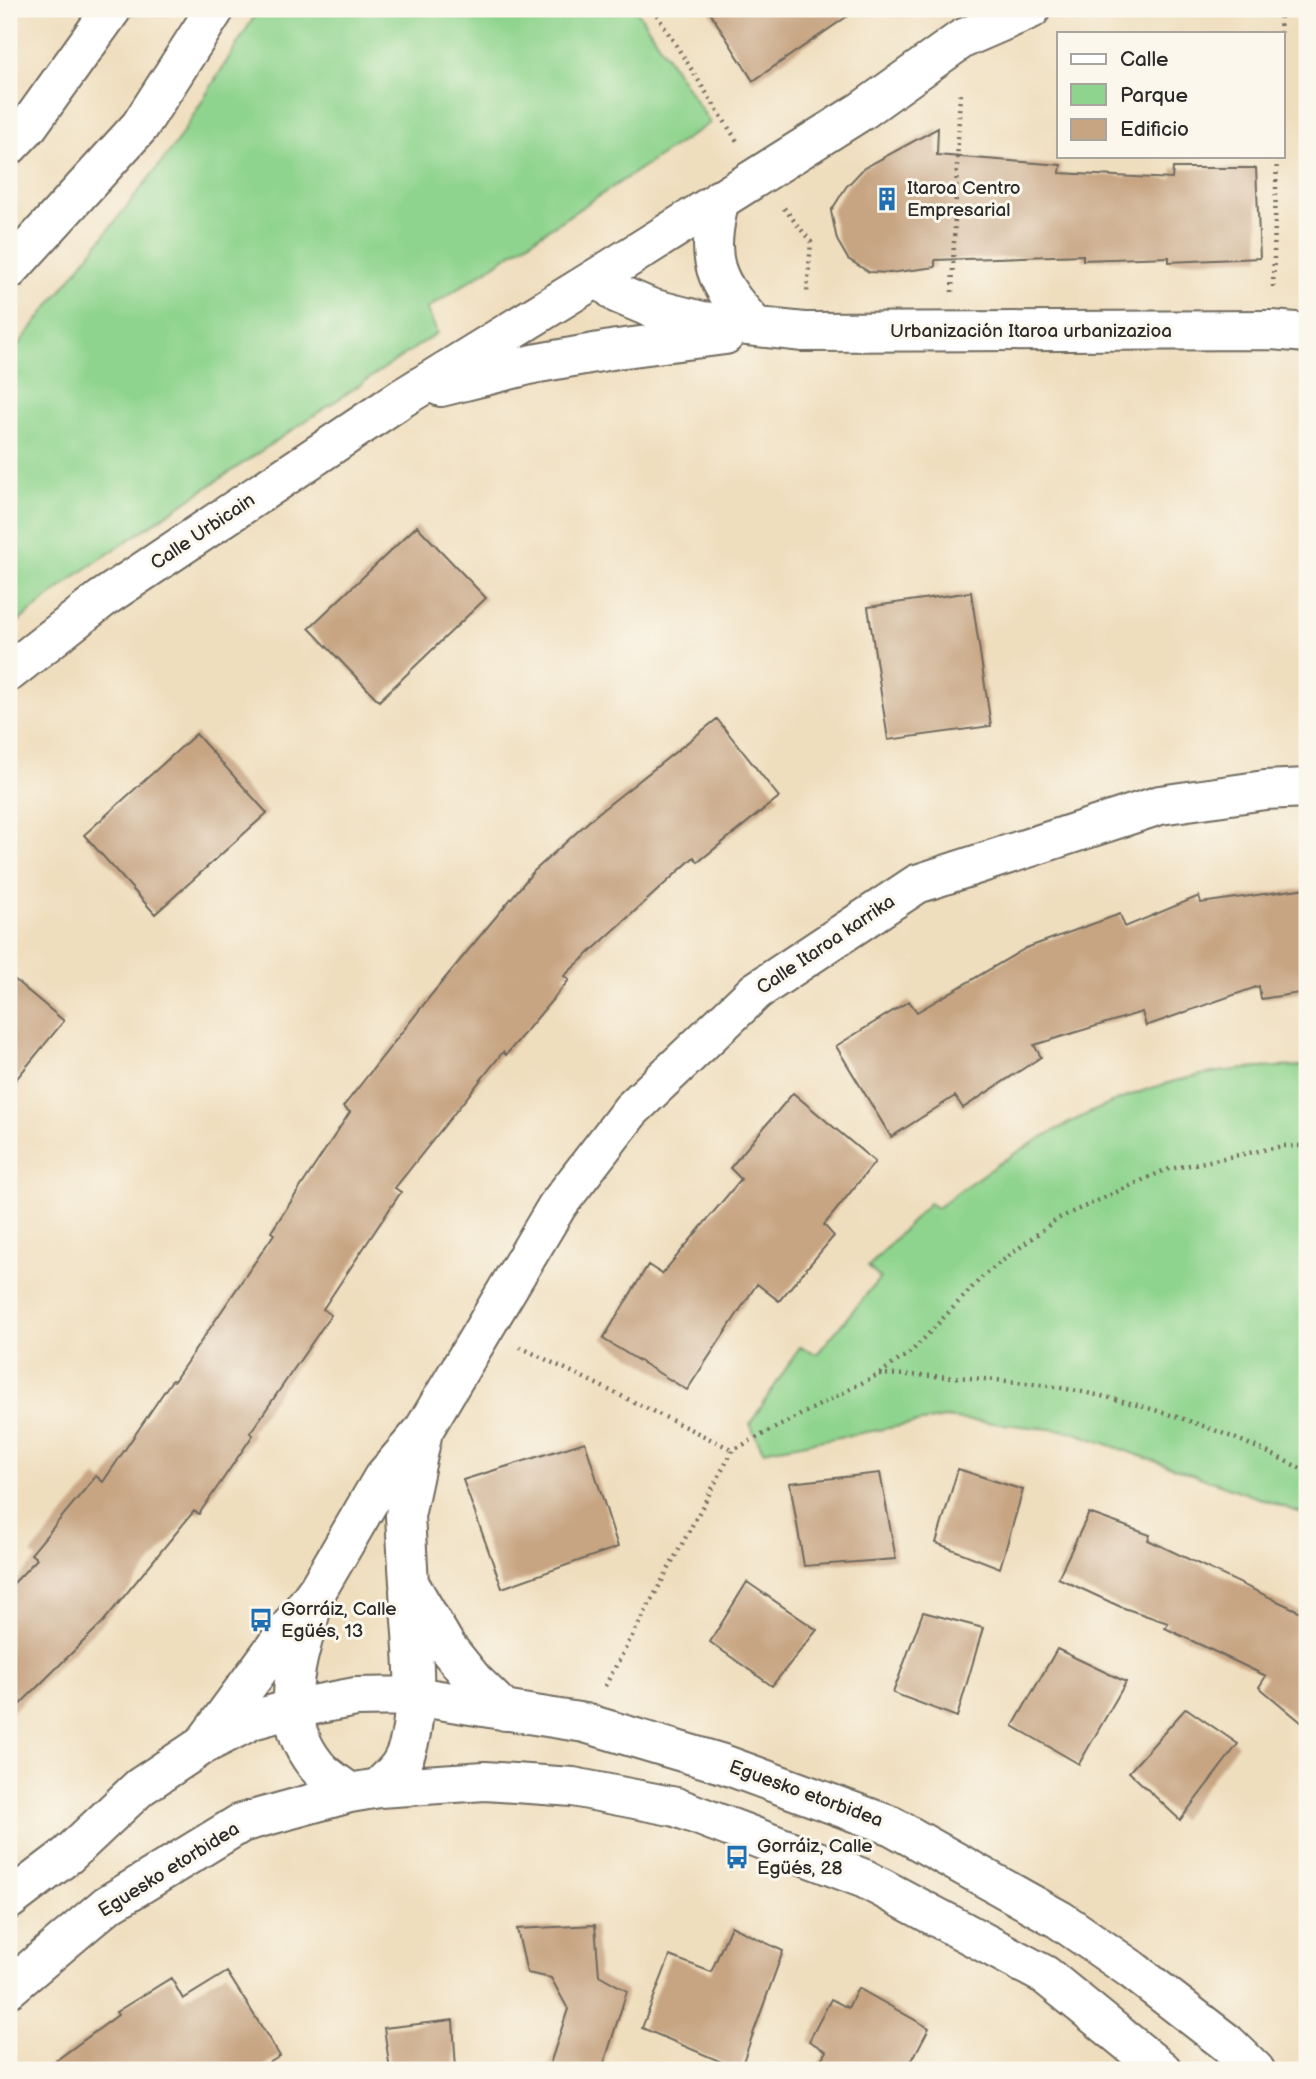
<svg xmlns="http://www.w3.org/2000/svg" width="1316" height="2079" viewBox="0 0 1316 2079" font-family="'Balsamiq Sans',sans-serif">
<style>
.green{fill:#8fd48e;stroke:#5d805c;stroke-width:2}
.building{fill:#c7a583}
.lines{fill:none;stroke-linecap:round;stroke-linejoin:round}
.minor-casing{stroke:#706a5e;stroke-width:42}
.highway-casing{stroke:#706a5e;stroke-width:42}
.path{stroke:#706a5e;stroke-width:4.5;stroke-dasharray:2 5;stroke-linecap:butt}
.minor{stroke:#fff;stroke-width:38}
.highway{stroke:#fff;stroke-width:38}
.labels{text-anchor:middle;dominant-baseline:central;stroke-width:6;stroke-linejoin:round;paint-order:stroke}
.poi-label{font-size:19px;fill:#2b2b2b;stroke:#fbf7ec;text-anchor:start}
.street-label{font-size:19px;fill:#2b2b2b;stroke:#fbf7ec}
</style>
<rect width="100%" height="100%" fill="#fbf7ec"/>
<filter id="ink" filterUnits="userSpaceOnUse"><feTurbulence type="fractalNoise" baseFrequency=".0143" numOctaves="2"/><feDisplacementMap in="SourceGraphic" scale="14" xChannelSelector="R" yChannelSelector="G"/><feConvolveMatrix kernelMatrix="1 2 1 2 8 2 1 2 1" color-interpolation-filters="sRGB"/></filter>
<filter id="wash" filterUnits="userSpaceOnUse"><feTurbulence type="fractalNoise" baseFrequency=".00686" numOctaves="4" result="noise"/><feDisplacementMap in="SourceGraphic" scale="28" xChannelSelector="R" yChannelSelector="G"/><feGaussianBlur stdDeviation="1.57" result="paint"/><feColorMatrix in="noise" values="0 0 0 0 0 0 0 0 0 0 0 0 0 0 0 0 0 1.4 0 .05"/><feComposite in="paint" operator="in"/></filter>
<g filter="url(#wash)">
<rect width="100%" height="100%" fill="#efdebe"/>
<path class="green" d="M259,9H636L710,123L427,309L437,333L81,572L9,629V357L175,145Z
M1307,1066V1515L1070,1431L944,1418L763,1451L750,1424L800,1347L817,1354L880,1278L868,1267L929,1203L937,1208C1002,1156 1095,1102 1175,1081C1218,1069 1263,1067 1307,1066Z"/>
<g id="blocks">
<path class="building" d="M708,9H858L753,81Z
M938,128L937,155L1061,165L1060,173L1172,179L1173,168H1256L1260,258L1169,262V257L1083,260V255L935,260V267L890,273L869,272L848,259L837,240L831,211L846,187L864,168Z
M417,526L486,598L379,701L309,628Z
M971,592L991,726L888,740L868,607Z
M717,719L779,797L698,862L694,857L564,976L569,980L506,1055L503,1052L395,1188L401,1192L323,1309L331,1315L250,1433L253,1435L199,1514L194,1511L103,1622L9,1715V1588L37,1559L31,1554L96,1476L103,1482L172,1380L174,1381L274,1234L271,1232L350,1112L343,1107L432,994L533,872L597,814Z
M196,734L267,813L155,914L84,835Z
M1307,888V992L1261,999L1259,986L1146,1026L1142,1012L1034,1045L1041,1057L963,1108L955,1096L891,1137L836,1046L909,1001L917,1012L1026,948L1120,914L1125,927L1199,896L1201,903Z
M9,975L64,1021L9,1088Z
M793,1093L875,1162L824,1225L834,1236L779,1301L757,1284L687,1390L603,1339L648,1265L662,1274L741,1179L730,1168Z
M585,1442L618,1547L502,1588L463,1480Z
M958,1469L1023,1490L1000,1568L936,1543Z
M880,1473L896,1559L804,1566L790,1483Z
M1089,1513L1150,1535L1148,1540L1307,1615V1727L1259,1687L1266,1676L1165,1628L1168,1623L1121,1607L1058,1578Z
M747,1582L817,1630L772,1686L710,1642Z
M923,1612L983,1628L957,1717L893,1693Z
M1057,1649L1126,1682L1079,1764L1013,1726Z
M1186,1708L1238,1744L1180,1820L1129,1772Z
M595,1925L599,1975L627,1991L602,2070H548L568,2009L551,1978L527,1973L517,1929Z
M731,1926L783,1951L740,2070L642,2028L670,1956L711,1972Z
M227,1972L280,2056L258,2070H43L118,2015L116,2012L171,1978L183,1999Z
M858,1988L929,2028L907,2070H815L826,2051L809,2041L831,1999L848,2008Z
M453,2020L456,2070H390L384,2028Z"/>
</g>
</g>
<g filter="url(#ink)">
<use href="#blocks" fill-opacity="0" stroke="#706a5e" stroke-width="2"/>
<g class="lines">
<g class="minor-casing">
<path id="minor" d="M720,199C705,261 713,280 755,326
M598,277L618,294L651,308L702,321L804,332L1272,330L1307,333
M441,387L533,364L617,349L725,335
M9,672L102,599L402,398L598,277L863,110L962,39L1031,9
M422,1436L405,1516L409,1583L446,1646L474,1681L505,1711
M310,1614C295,1667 278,1718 316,1765C324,1776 339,1784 350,1793
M203,1745L318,1589L382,1479L423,1431L557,1206L631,1110L756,991L917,884L1160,805L1265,790L1307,788
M379,1788C386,1780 396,1772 401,1763C424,1724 411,1635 409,1590
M9,1900L68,1855L140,1787L203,1745L252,1720L292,1709L356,1697L414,1696L585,1723L723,1764L892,1826L1060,1920L1131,1969L1227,2043L1255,2070
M9,1988L107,1905L241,1823L350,1793L379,1788L485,1781L573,1787L676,1807L865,1879L1045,1975L1162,2070"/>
</g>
<g class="highway-casing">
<path id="highway" d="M9,146L29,125L112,9
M9,270L140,126L215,9"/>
</g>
<path class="path" d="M653,9L737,141
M1280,33L1281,9
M784,208L811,242L807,292
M1273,287L1277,156
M952,292L960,91
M520,1347L733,1450
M879,1374C938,1376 997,1378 1055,1387C1141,1401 1230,1431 1307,1472
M605,1686L733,1450L879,1374L912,1351L984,1275L1057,1219L1165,1170L1283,1146H1307"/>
<use href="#minor" class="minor"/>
<use href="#highway" class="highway"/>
</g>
</g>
<defs>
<g id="building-bare" transform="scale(1.89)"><path d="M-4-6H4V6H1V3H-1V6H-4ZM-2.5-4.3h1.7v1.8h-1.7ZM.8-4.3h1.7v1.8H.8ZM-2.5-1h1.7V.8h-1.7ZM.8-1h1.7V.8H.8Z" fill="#1f6fb2" stroke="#fbf7ec" stroke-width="2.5" paint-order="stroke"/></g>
<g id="bus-bare" transform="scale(1.89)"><path d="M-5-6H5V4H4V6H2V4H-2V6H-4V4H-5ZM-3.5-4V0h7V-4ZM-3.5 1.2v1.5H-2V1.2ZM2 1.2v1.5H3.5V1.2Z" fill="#1f6fb2" stroke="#fbf7ec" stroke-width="2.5" paint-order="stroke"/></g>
</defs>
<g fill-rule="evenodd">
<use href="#building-bare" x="887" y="199"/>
<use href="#bus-bare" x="261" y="1620"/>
<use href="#bus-bare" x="737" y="1857"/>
</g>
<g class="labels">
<g class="poi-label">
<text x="907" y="188">Itaroa Centro<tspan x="907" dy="22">Empresarial</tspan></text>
<text x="281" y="1609">Gorráiz, Calle<tspan x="281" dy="22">Egüés, 13</tspan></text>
<text x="757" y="1846">Gorráiz, Calle<tspan x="757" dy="22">Egüés, 28</tspan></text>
</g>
<g class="street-label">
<text x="1031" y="331">Urbanización Itaroa urbanizazioa</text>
<text transform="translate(203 532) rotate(-34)">Calle Urbicain</text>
<text transform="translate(826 945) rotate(-34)">Calle Itaroa karrika</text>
<text transform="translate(806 1794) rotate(20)">Eguesko etorbidea</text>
<text transform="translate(169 1870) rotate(-32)">Eguesko etorbidea</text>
</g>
</g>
<rect width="1316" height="2079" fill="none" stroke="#fbf7ec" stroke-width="35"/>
<rect x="1057" y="32" width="228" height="126" fill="#fbf7ec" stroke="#a8a59f" stroke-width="2"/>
<rect x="1071" y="54" width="35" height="10" fill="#ffffff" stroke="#a8a59f" stroke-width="2"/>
<text x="1120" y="66" font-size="21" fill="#2b2b2b">Calle</text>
<rect x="1071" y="84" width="35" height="21" fill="#8fd48e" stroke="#a8a59f" stroke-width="2"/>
<text x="1120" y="102" font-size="21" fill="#2b2b2b">Parque</text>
<rect x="1071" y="119" width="35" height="21" fill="#c7a583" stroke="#a8a59f" stroke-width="2"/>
<text x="1120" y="136" font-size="21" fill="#2b2b2b">Edificio</text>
</svg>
